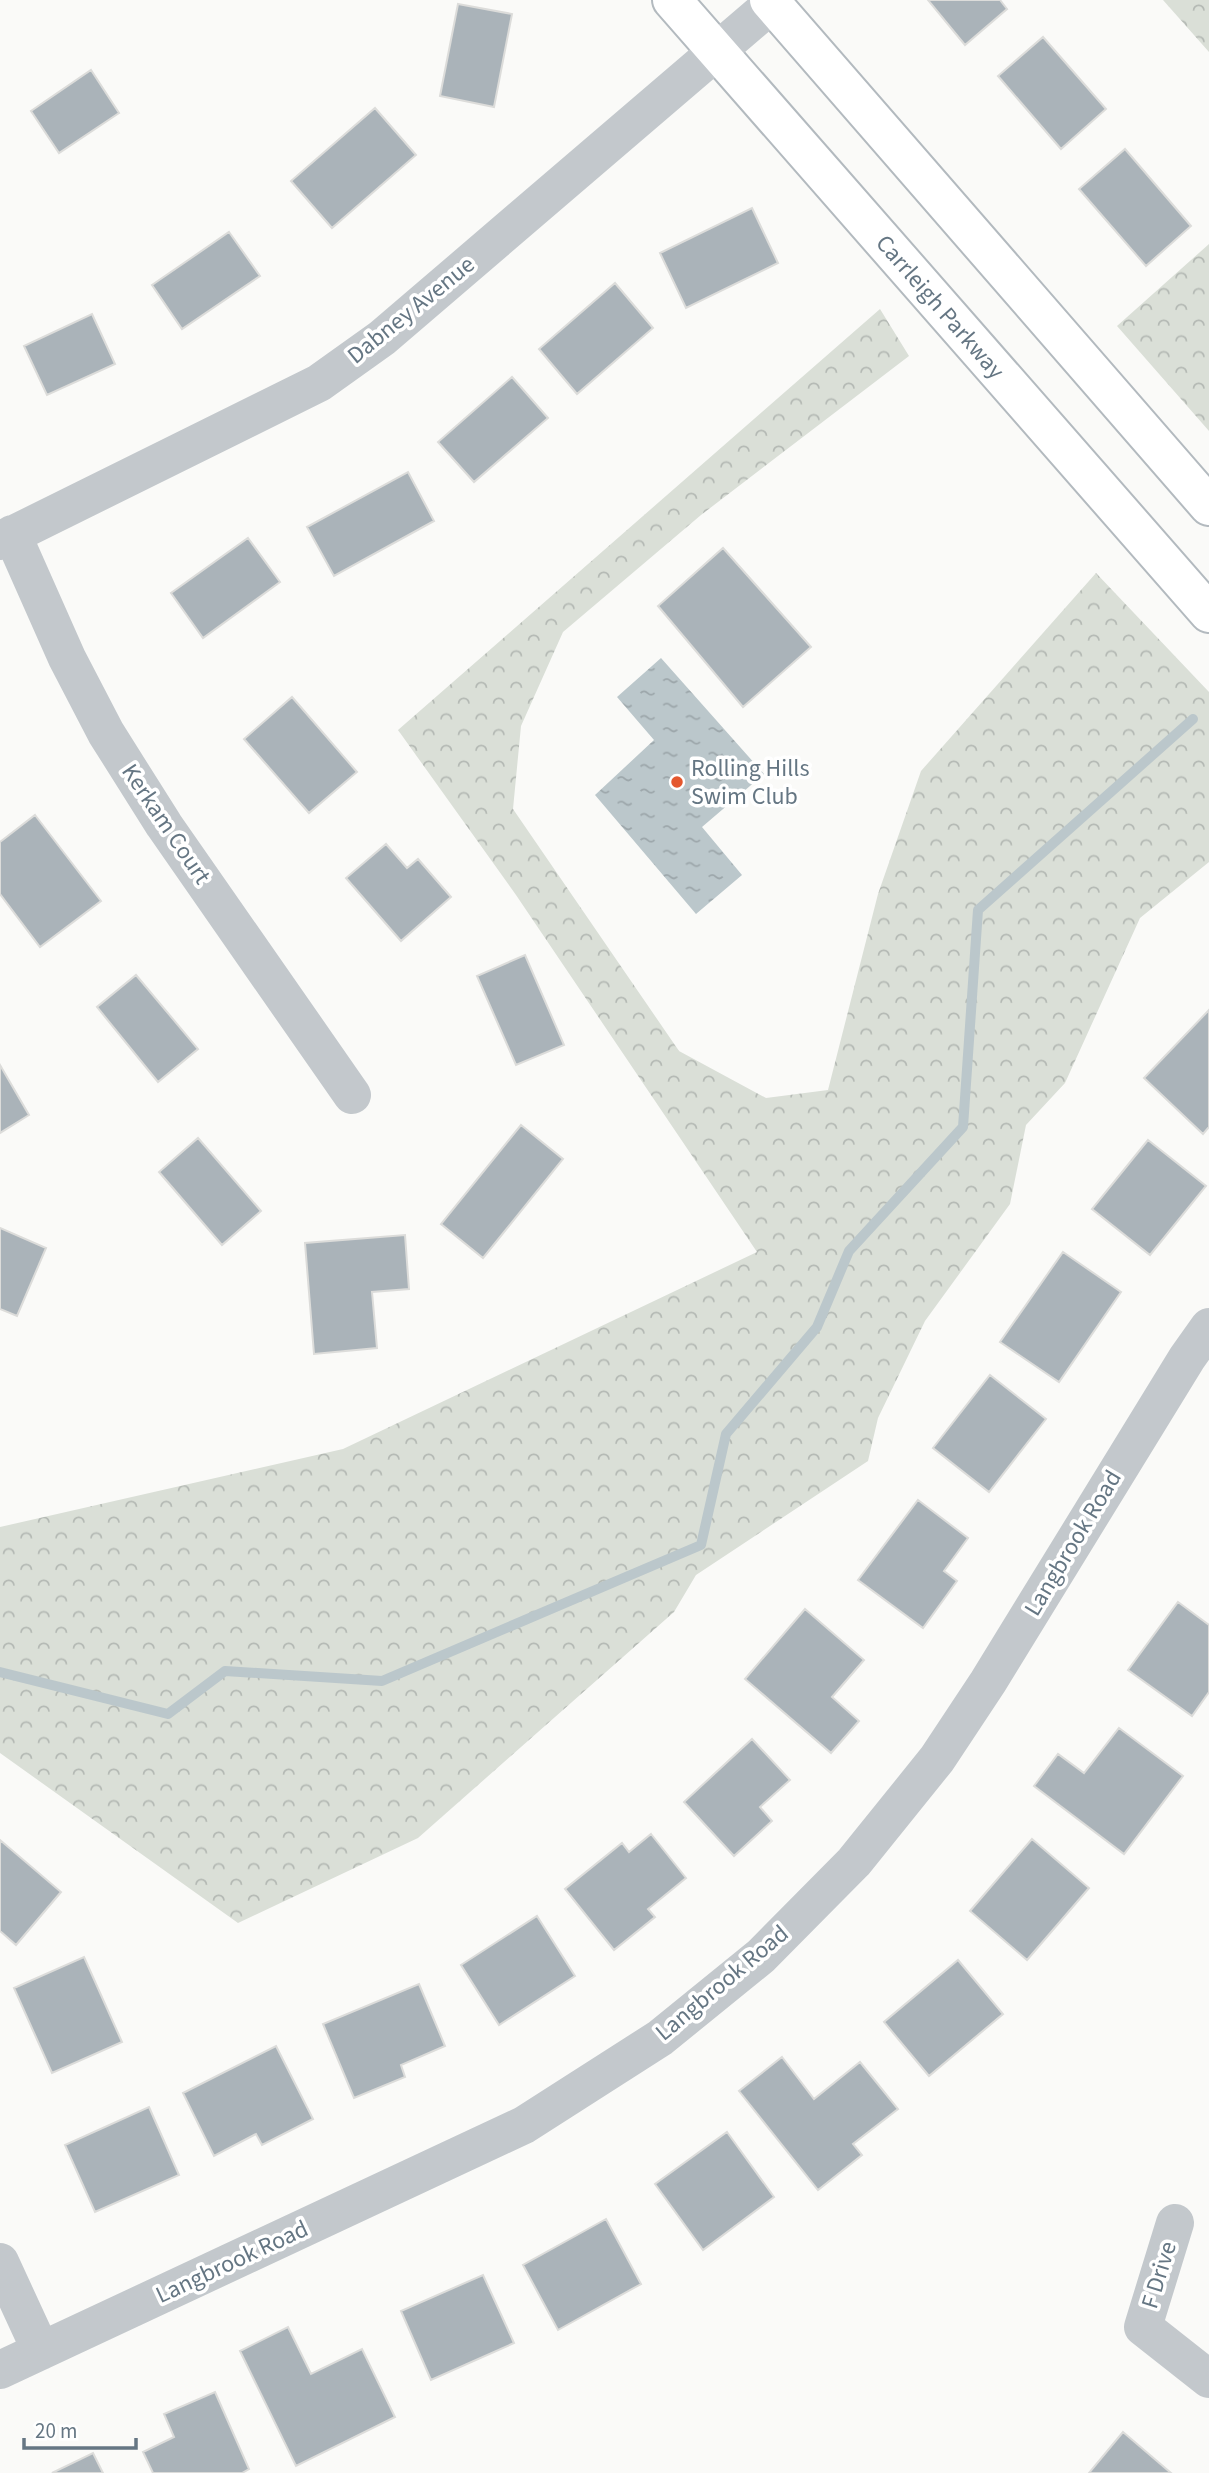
<svg xmlns="http://www.w3.org/2000/svg" width="1209" height="2473" viewBox="0 0 1209 2473" font-family="'Source Sans 3',sans-serif">
<style>
.forest{fill:url(#forest-crowns)}
.water{fill:url(#water-ripples)}
.lines{fill:none;stroke-linecap:round;stroke-linejoin:round}
.stream{stroke:#bbc7cb;stroke-width:10}
.building{fill:#aab3b9;stroke:#dcdcda;stroke-width:2}
.secondary-casing{stroke:#b3babf;stroke-width:42}
.street{stroke:#c3c8cc;stroke-width:38}
.secondary{stroke:#fff;stroke-width:38}
.poi-dot{fill:#e4572e;stroke:#fff;stroke-width:2.5}
.labels{text-anchor:middle;dominant-baseline:central;stroke-width:7;stroke-linejoin:round;paint-order:stroke}
.street-label{font-size:24px;fill:#657683;stroke:#fff}
.poi-label{font-size:24px;fill:#657683;stroke:#fff;text-anchor:start}
</style>
<defs>
<pattern id="forest-crowns" width="20" height="18" patternUnits="userSpaceOnUse" patternTransform="scale(1.75)"><rect width="20" height="18" fill="#dadfd7"/><path d="M2 6a3 3 0 1 1 6 0M12 15a3 3 0 1 1 6 0" fill="none" stroke="#b4b9b4"/></pattern>
<pattern id="water-ripples" width="26" height="14" patternUnits="userSpaceOnUse" patternTransform="scale(1.75)"><rect width="26" height="14" fill="#bbc7cb"/><path d="M2 4q2-2 4 0t4 0M15 11q2-2 4 0t4 0" fill="none" stroke="#9ca6aa"/></pattern>
</defs>
<rect width="100%" height="100%" fill="#fafaf8"/>
<path class="forest" d="M1163,0H1209V52Z
M1209,244V431L1117,326Z
M880,309L909,356L701,515L563,632L521,726L513,809L679,1051L766,1098L828,1090L878,894L921,771L1096,573L1209,692V862L1140,918L1065,1083L1026,1125L1010,1204L925,1321L878,1418L868,1461L696,1575L674,1612L418,1838L238,1923L0,1753V1527L343,1449L757,1252L516,895L398,730Z"/>
<path class="water" d="M661,658L764,774L702,827L742,875L696,914L595,795L654,740L617,697Z"/>
<g class="lines">
<path class="stream" d="M0,1672L168,1714L225,1671L382,1681L701,1545L726,1434L817,1327L849,1251L963,1127L978,910L1193,719"/>
</g>
<path class="building" d="M928,0H1000L1007,9L965,45Z
M458,4L512,14L494,107L440,96Z
M1043,37L1106,109L1061,149L998,76Z
M91,70L119,113L59,153L31,111Z
M375,108L416,155L332,228L291,181Z
M1125,149L1191,226L1146,266L1079,189Z
M752,208L778,263L686,308L660,253Z
M229,232L260,276L182,329L152,285Z
M615,283L653,328L577,394L539,349Z
M92,314L115,364L47,395L24,346Z
M512,377L548,418L474,482L438,442Z
M408,472L434,521L334,576L307,527Z
M248,538L280,582L203,638L171,593Z
M723,548L811,647L743,707L658,606Z
M292,697L357,772L309,813L244,739Z
M35,815L101,901L40,947L0,894V842Z
M386,844L407,868L418,859L451,897L401,941L346,878Z
M525,955L564,1045L516,1065L477,976Z
M136,975L198,1049L158,1082L97,1007Z
M1209,1010V1127L1203,1134L1144,1078Z
M0,1065L29,1115L0,1133Z
M521,1125L563,1159L483,1258L441,1224Z
M198,1138L261,1211L222,1245L159,1172Z
M1148,1140L1206,1186L1150,1255L1092,1209Z
M0,1228L46,1248L17,1316L0,1309Z
M405,1235L409,1289L372,1292L377,1348L314,1354L305,1243Z
M1063,1252L1121,1292L1059,1382L1000,1342Z
M990,1375L1046,1419L989,1492L933,1448Z
M918,1500L968,1538L944,1571L957,1581L923,1628L858,1580Z
M1178,1602L1209,1625V1692L1192,1716L1128,1670Z
M805,1609L864,1660L832,1697L859,1721L831,1753L745,1679Z
M1119,1728L1183,1776L1124,1854L1034,1786L1058,1754L1084,1773Z
M752,1739L790,1780L760,1807L772,1821L734,1856L684,1802Z
M651,1834L686,1878L648,1909L655,1917L614,1950L565,1889L622,1843L629,1852Z
M1032,1839L1089,1888L1027,1960L970,1911Z
M0,1840L61,1892L16,1945L0,1931Z
M537,1916L575,1976L499,2025L461,1965Z
M84,1957L122,2042L52,2073L14,1988Z
M958,1960L1003,2014L929,2076L884,2022Z
M419,1984L445,2046L401,2065L405,2077L354,2098L323,2024Z
M276,2046L313,2119L262,2145L256,2134L214,2156L183,2093Z
M782,2057L814,2099L860,2062L898,2109L853,2144L862,2155L818,2190L739,2091Z
M149,2107L179,2175L95,2212L65,2145Z
M727,2132L774,2197L703,2250L655,2184Z
M606,2219L641,2284L558,2330L523,2265Z
M483,2275L514,2343L431,2380L401,2311Z
M288,2327L311,2374L362,2349L395,2417L296,2466L240,2351Z
M215,2392L249,2469L242,2473H153L143,2452L174,2437L164,2414Z
M1123,2432L1171,2473H1089Z
M93,2453L103,2473H52Z"/>
<g class="lines">
<g class="secondary-casing">
<path id="secondary" d="M672,0L1209,613
M769,0L1209,506"/>
</g>
<path class="street" d="M12,534L67,658L106,733L164,825L352,1095
M0,541L319,383L382,338L772,4
M1175,2223L1143,2327L1209,2379
M0,2262L41,2351
M0,2370L524,2125L660,2038L761,1956L854,1862L937,1759L988,1682L1187,1358L1209,1327"/>
<use href="#secondary" class="secondary"/>
</g>
<circle class="poi-dot" cx="677" cy="782" r="7"/>
<g class="labels">
<g class="street-label">
<text transform="translate(940 307) rotate(49)">Carrleigh Parkway</text>
<text transform="translate(411 310) rotate(-39)">Dabney Avenue</text>
<text transform="translate(166 824) rotate(56)">Kerkam Court</text>
<text transform="translate(1073 1543) rotate(-59)">Langbrook Road</text>
<text transform="translate(722 1983) rotate(-40)">Langbrook Road</text>
<text transform="translate(232 2262) rotate(-25)">Langbrook Road</text>
<text transform="translate(1159 2275) rotate(-73)">F Drive</text>
</g>
<g class="poi-label">
<text x="691" y="768">Rolling Hills<tspan x="691" dy="28">Swim Club</tspan></text>
</g>
</g>
<path d="M24 2438v10h112v-10" fill="none" stroke="#657683" stroke-width="3.5"/>
<text x="35" y="2438" font-size="21" fill="#657683" stroke="#ffffff" stroke-width="5" paint-order="stroke">20 m</text>
</svg>
